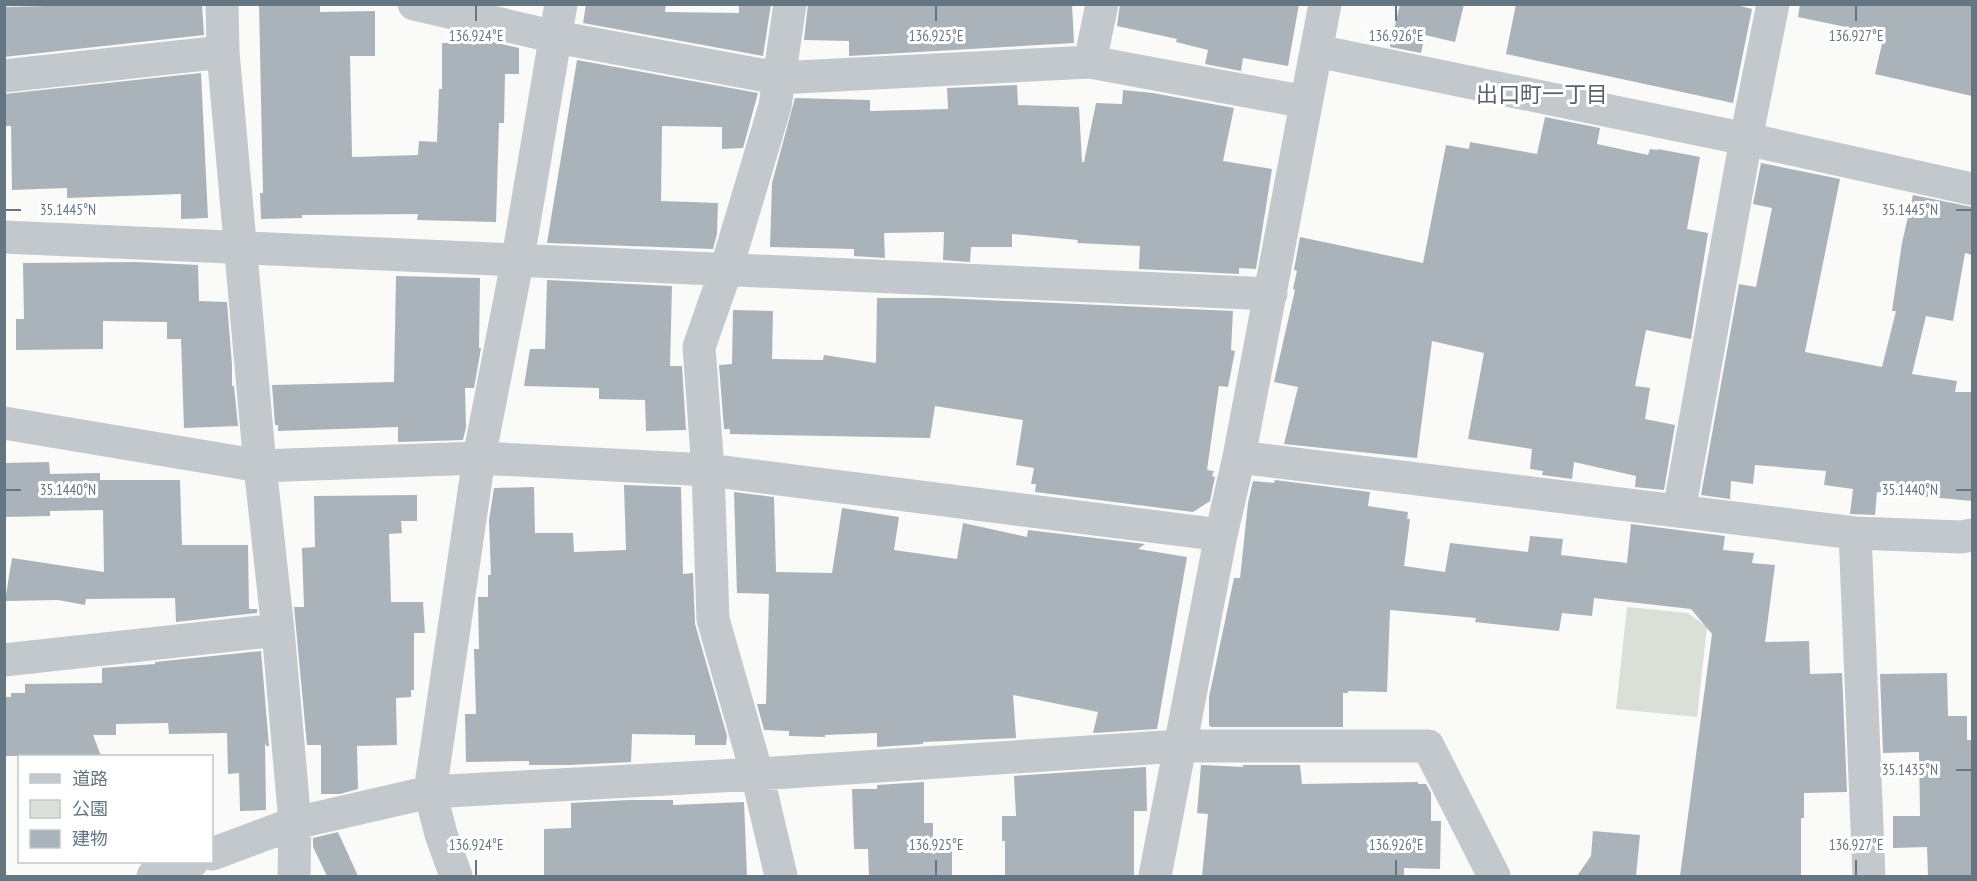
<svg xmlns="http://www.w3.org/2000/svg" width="1977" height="881" viewBox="0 0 1977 881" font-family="'PT Sans Narrow','Noto Sans JP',sans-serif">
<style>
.green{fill:#dadfd7}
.building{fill:#aab3b9}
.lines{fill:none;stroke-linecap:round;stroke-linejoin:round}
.minor{stroke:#c3c8cc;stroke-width:33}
.ticks{fill:none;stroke:#657683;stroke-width:2}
.labels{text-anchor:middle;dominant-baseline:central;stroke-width:6;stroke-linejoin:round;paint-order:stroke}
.neighbourhood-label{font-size:22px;fill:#57646e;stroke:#fff}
.ticks-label{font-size:15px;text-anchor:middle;fill:#657683;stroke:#fff;stroke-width:6;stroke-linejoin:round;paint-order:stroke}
</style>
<rect width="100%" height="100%" fill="#fafaf8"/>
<path class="green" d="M1627,607L1688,613L1707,627L1697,717L1616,709Z"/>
<path class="building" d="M134,4H202L204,35L4,57V7Z
M259,4H320V12L375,11V56H350L352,157L418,155L419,141L437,142L439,89H442V43L493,42L519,48V74H505L504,123H499L496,222L417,220L418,214L302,215V218L261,219L260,193H263Z
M586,4H666L665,12L739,13V4H771L763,56L583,23Z
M808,4H1072L1074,43L849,56V41L804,40Z
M1120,4H1299L1288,66L1243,58L1241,71L1205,64L1208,50L1176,42L1177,39L1117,26Z
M1400,4H1464L1455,42L1425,35L1421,53L1390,47Z
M1516,4H1732L1752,9L1733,103L1506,54Z
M1800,4H1972V96L1875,74L1884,35L1798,17Z
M577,60L758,93L743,148L722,149V127L662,126L661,201L718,203L717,234L713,249L547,243Z
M201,73L208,218L181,219V194L67,198V188L12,190L11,126H4V94Z
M1017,85L1018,105L1079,107L1082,162H1084L1096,103L1122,104L1123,90L1153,93L1234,108L1223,161L1272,169L1256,269L1239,268V274L1139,269L1140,246L1077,243L1078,240L1012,234V247H971L970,262L943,260L944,232L884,233L885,258L854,256V249L770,247L772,183L795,98L870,100V111L948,109L947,88Z
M1545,117L1600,128L1597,144L1648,155L1650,149L1658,150V149L1700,157L1687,229L1708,233L1691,339L1646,330L1635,386L1650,388L1645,419L1675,425L1664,490L1635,487L1636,476L1574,462L1572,479L1542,475L1543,471L1530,469L1532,449L1468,439L1484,353L1432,341L1417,458L1284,444L1298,387L1274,382L1295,290L1293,289L1297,271L1294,270L1300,237L1423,263L1446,145L1469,149L1470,142L1537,154Z
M1761,163L1840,179L1805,352L1882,367L1896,311H1892L1902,243L1913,195L1972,207V255L1965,253L1953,321L1926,316L1912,374L1957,381L1955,392H1972V501L1877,492L1875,515L1850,514L1853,489L1824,485L1826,471L1755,465L1753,484L1731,481L1730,499L1701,495L1739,284L1756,287L1772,208L1753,204Z
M137,262L198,265L199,301L227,302L232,365V386H234L238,426L184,428L181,339H167V322L103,321V349L16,350V319H24L23,263Z
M396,276L480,278L479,348H481L474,388H465L466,427L463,440L398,442V427L278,431V425H275L272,385L394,382Z
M547,280L672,286L670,366H682L686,430L646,431L645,400L599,399V388L524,386L530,349H545Z
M877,298H941L1233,311L1231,350L1235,351L1228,387L1219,386L1207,470L1214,471L1212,476L1215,477L1210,501L1193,512L1035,492L1036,484H1031L1034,468L1016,465L1023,420L935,406L930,438L730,434V429H724L719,365L732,364L733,310L773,311L772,359L823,360L824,355L876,363Z
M49,462L50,474L100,473V480H180L182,545H248L249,609H257V613L176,622L175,598L86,599L85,605L58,600L5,601L12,558L104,572L103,510L50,511V516L4,517V463Z
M1275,480L1370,492L1368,506L1408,512L1407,519H1410L1404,566L1445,572L1450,543L1528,552L1530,536L1563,539L1561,555L1627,563L1631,524L1725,536L1723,550L1754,553L1752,563L1775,565L1765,642L1809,641L1810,674L1842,673L1847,792L1804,793V818H1801V876H1680L1712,634L1691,609L1594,598L1592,616L1562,613L1559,631L1475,622L1476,618L1390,610L1387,692L1348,691V693H1343V727H1211L1209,725V697L1234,578H1240L1248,503L1253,481L1274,483Z
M624,485L681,487L683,574L693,573L695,624L727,736L726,745H695V735L632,734L631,762L570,765H529V761L466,762L465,714H476L474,649H479L478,597H488V575H491L489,520L494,488L534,487L535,533H573L574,552L626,550Z
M734,492L774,497L776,572L832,573L842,508L899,517L894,550L957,559L963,523L1027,537L1028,530L1145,544L1138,549L1187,557L1157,729L1093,733L1098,712L1013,695L1016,738L923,742V744L877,747V733L825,735V737L789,736V731L764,730L757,704H766L769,594L737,593Z
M417,495V521H401L402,533L389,534L391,602H423L425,633H414V690H411V697L396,698L397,745L357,746L358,789L340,794H321V745H307L294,607H304L302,548L315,547L314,496Z
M261,651L269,746H266L265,742L266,810L240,811L239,773L228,774L227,733L169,734L168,723L116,724V735H93L101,756H4V697H11V693H25V684L102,683V668L155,664V662Z
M1947,673L1948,716H1967V740H1972V876H1928L1927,847L1893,848V816H1920L1919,752L1883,753L1880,674Z
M1201,765L1244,767L1242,765H1300L1302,784L1418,782V784H1426L1431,793V821H1441L1440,869L1404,868V876H1202L1208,814L1197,813Z
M1146,767L1147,811H1134V876H1005V841H1002V816H1016L1014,776Z
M924,782V823H933V849H952V876H869L868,849H854L852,789H877V785Z
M630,800H673V805L744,802L747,876H544V829L571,828V803Z
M1593,831L1640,835L1636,876H1577L1591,856Z
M338,832L358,876H327L313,847V838Z"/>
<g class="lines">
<path class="minor" d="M222,4L223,52L260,466L278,630L295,823L294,876
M414,4L556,37L778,78L1090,62L1306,102
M1317,51L1746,139L1972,189
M1090,62L1102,4
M4,76L223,52
M4,237L1271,294
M4,423L260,466L479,458L708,470L1221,535
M1239,457L1855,533L1961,537L1972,535
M1679,511L1746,139L1773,4
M1855,533L1869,876
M4,660L278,630
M212,854L295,823L430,792L757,774L1180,746H1428L1494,876
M153,876L192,862
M456,876L441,834L430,792L479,458L518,258L561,4
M781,876L757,774L713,619L708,470L699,347L726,270L775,106L790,4
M1155,876L1221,535L1239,457L1325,4"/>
</g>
<path class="ticks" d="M476,6V21M936,6V21M1396,6V21M1856,6V21M6,210H21M1956,210H1971M6,490H21M1956,490H1971M1956,770H1971M476,860V875M936,860V875M1396,860V875M1856,860V875"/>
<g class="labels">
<g class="neighbourhood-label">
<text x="1542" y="94">出口町一丁目</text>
</g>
</g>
<g class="ticks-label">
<text x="476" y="41">136.924°E</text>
<text x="936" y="41">136.925°E</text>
<text x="1396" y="41">136.926°E</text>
<text x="1856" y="41">136.927°E</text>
<text x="68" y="215">35.1445°N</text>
<text x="1910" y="215">35.1445°N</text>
<text x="68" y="495">35.1440°N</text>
<text x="1910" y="495">35.1440°N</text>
<text x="1910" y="775">35.1435°N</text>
<text x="476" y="850">136.924°E</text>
<text x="936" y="850">136.925°E</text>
<text x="1396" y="850">136.926°E</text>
<text x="1856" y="850">136.927°E</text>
</g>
<rect width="1977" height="881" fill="none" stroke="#657683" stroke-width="12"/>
<rect x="18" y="755" width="195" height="108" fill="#ffffff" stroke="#c1c8cd" stroke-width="1.5"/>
<rect x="30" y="774" width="30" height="9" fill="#c3c8cc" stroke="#c1c8cd" stroke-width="1.5"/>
<text x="72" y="785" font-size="18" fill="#657683">道路</text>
<rect x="30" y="800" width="30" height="18" fill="#dadfd7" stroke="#c1c8cd" stroke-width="1.5"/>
<text x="72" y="815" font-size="18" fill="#657683">公園</text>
<rect x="30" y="830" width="30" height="18" fill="#aab3b9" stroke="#c1c8cd" stroke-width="1.5"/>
<text x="72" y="845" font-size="18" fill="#657683">建物</text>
</svg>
